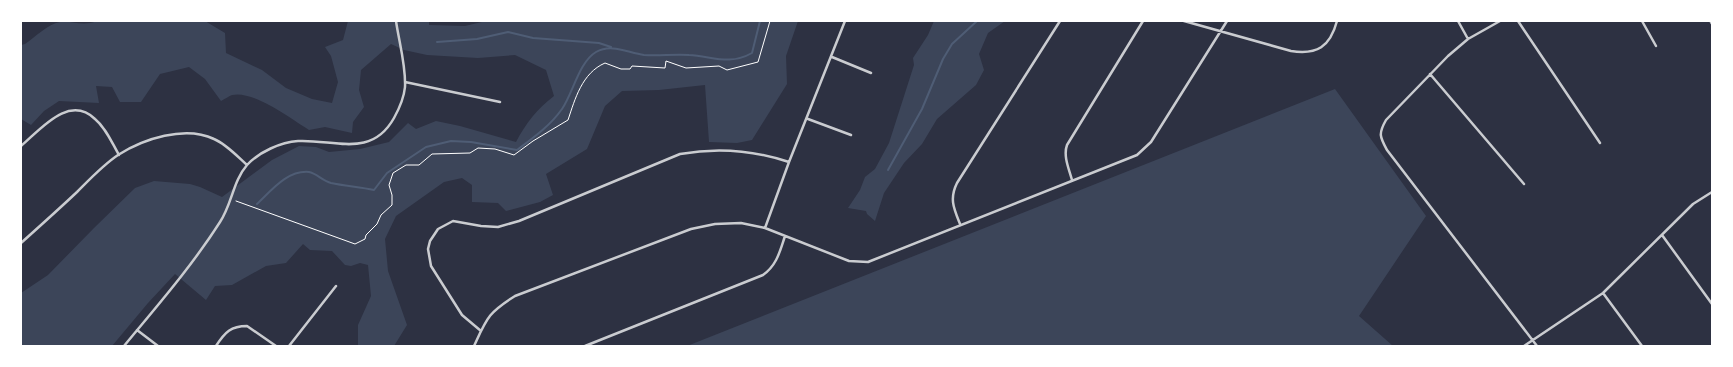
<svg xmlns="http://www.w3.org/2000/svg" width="1733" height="367" viewBox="0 0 1733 367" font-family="Mulish,sans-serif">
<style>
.green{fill:#3c4559}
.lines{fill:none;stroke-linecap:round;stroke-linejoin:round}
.stream{stroke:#4f5d75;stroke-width:2}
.path{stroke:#fff;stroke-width:1}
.minor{stroke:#caccd0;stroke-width:2.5}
.tertiary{stroke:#caccd0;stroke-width:3.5}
</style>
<rect width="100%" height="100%" fill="#2d3142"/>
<path class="green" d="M97,21H205L225,33L226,53L262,70L286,88L312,99L332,103L338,82L331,56L325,47L343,40L348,21H429V25L465,26L486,21H798L786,56L787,84L752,140L737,143L709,142L705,85L659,90L622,91L605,106L587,149L546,174L553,195L540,202L506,211L498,203L472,202V185L462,178L444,182L396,216L385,239L388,271L407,325L394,346H358V325L371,296L368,265L360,263L351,266L345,265L332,251L310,250L303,244L286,263L266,266L232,285L215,286L206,300L175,274L148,303L112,346H21V293L48,275L94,228L135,188L154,181L190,184L200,187L222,197L272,160L299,146L316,147L329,152L360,149L389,142L408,123L416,129L436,121L460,126L516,142C526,123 537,109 554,96L546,70L515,55L478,58L427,55L404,50L391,44L361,70L359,90L364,107L353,122L352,133L325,127L309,130C291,119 253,90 232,95C229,96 225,99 221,101L205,79L189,67L160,74L141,102H120L112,87L96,86L99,103L59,101L44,111L31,125L21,119V45L25,44C35,37 48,24 60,22C72,20 82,27 97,21Z
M934,21H1005L988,33L979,54L984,70L976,85L937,119L922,144L904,163L884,193L875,221L867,214L866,211L848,208L860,190L865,177L875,169L889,143L914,65L913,58L928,35Z
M1335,89L1426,216L1359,316L1393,346H687Z"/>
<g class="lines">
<path class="stream" d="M437,42L477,39L508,32L533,38L599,43L611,47
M888,170L922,109L943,59L952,44L977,21
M257,204C271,191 287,170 309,172C316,173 323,181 331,183C345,186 360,187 374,190L387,173L426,147L451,141L471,142L517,150C533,138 550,126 562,109C573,93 579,62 596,52C612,43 628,53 644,55C659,56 674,54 689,55C712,56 729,66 752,53L760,21"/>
<path class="path" d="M236,201L355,244L365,239L366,235L377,224L381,215L392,205V195L389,185L393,173L406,165H419L432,154L470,153L478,148L495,149L514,155L533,141L568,120C575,99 582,73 605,63L621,69H630L632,66L665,68L666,61L686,68L719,66L727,70L758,62L770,21"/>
<path class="minor" d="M1184,21L1291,51C1317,55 1330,47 1337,21
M1458,21L1468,39
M1500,21L1468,39L1448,56L1386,120C1378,134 1380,137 1387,150L1537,346
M1518,21L1600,143
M1642,21L1656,46
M832,57L871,73
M1430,74L1524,184
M405,82L500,102
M808,119L851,135
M21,146C41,129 69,94 95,119C106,128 112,143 119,155
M1072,180C1069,169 1063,156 1067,145L1143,21
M960,224C954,209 949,199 957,183L1060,21
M765,228L789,162L845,21
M1662,235L1712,304
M21,243C40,226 59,209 77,192C90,179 103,165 118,155C143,139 185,125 214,139C226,144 237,156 247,165
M1603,293L1642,346
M137,330L158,346
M481,331L462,315L431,266L428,249L430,241L438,229L453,221L481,226L498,227L519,221L680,154C718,147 753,150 789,162
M124,346C157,306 192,266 220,222C232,204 233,181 247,165C259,152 281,142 298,141C334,139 371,159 394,118C399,109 404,97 405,87C406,65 399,42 396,21
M216,346C225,332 231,326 247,326L276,346
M289,346L336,286
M474,346C487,318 488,313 515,296L691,229L715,224L741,223L765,228L849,261L868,262L1137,155L1151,142L1227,21
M585,346L763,275C777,265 780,251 785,236
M1524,346L1603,293L1693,204L1712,192"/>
<path class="tertiary" d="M1711,21L1712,23"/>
</g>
<rect width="1733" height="367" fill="none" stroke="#ffffff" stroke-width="44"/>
</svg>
